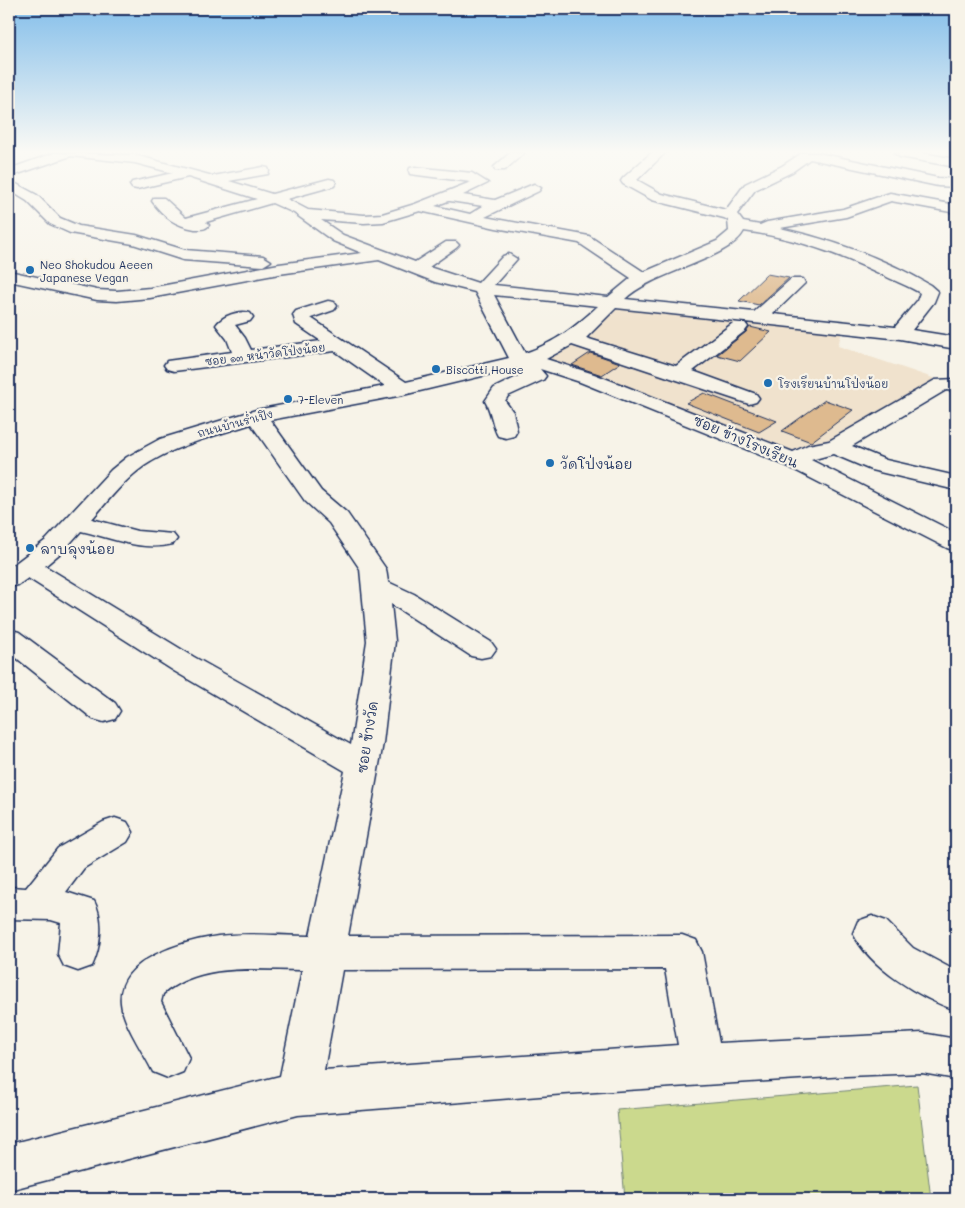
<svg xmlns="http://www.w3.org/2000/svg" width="965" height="1208" viewBox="0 0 965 1208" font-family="Mali,'Playpen Sans Thai',sans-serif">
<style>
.built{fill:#f0e2cd}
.green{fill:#cbd98d;stroke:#738476}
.building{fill:#deba8f;stroke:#1b2f5e}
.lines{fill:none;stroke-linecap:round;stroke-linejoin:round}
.minor-casing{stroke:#1b2f5e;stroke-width:3}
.minor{fill:#f7f3e8;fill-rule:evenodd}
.poi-dot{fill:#1f6fb2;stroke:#f7f3e8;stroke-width:2}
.labels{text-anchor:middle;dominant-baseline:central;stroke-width:4.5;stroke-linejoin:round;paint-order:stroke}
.far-poi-label{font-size:11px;fill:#1b2f5e;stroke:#f7f3e8;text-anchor:start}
.far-street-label{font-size:11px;fill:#1b2f5e;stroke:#f7f3e8}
.street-label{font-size:14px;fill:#1b2f5e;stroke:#f7f3e8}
.poi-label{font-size:14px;fill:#1b2f5e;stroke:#f7f3e8;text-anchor:start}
</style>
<rect width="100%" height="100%" fill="#f7f3e8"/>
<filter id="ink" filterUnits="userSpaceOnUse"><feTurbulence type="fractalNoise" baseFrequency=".02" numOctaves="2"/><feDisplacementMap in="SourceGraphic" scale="10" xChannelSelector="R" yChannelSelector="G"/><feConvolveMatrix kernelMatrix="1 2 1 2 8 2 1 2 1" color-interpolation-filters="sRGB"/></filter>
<g filter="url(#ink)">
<path class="built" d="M617,307L842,331L838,346L936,379L798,458L540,360Z"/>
<path class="green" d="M917,1085L931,1199H625L617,1110Z"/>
<path class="building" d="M767,274L789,278L759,305L739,301Z
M750,327L771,332L740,361L717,355L746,332Z
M590,353L603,357L620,363L602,375L572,365Z
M704,393L777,421L759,432L686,403Z
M825,400L853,410L811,442L782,431Z"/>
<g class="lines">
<g class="minor-casing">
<path id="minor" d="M54,153L135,155L213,176L263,167L268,168L269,171L268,174L229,181L272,194L329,179L334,180L336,183L334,186L287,199L308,210L364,215L382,214L415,204L471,182L410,174L409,171L410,168L415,167L472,173L488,183L463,195L495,200L534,184L541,188L539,191L485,217L589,236L644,272L717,241L729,231L728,220L724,218L652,200L623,184L621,181L623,178L651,153H665L637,180L662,194L726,210L745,184L782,166L802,153H818L938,178L956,179V187L938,186L810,159L792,172L755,190L737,214L743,222L760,225L767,222L843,209L890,193L956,205V213L891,201L846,217L780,228C832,240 884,258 930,285L938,292L934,302L912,330L956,337V349L900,339L616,308L586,338L676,366L733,323H745L748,327L745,331L693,371L756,394L759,398L756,402L749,404L572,345L546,359L594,374L793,452L808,445L829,441L935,380L956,379V391L946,390L852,446L886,460L956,476V490L871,470L833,454L811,460L956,533V551L947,548L785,465L580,382L540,369L546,376L543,380L508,396L505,401L513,412L517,431L514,436L506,438L498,436C492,426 492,413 485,401L494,388L523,374L516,368L403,395L270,420L321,491L347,513L386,569L388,582L414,594L491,642L496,649L491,656L481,658L471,656L391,604L395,641L383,743L348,936L682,935L696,940L702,952L719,1043L922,1033L956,1039V1079L922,1073L846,1076L565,1094L298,1115L9,1190V1144L280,1076L302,970C256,970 201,962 163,994L161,1002L189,1058L183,1072L168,1078L153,1072C144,1053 123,1024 121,1003C116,959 185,941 218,936C248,932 280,936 310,936L345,771L174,671L28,578L18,585L9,587V568L46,540L111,470L127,457L160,439L256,410L385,386L335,351L174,371L167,369L164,365L167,361L232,352L227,339L216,325C223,315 239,310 250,313L253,317L250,321L235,325L245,338L251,350L321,341L296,324L293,315L296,311L328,301L334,302L337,306L334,310L311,318L406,382L509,358L475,292L435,282L379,260L279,274L150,298L117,301L97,300L9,281V271L97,290L117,291L150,288L279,264L362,253L333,241L294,213L272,203L206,222L209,225C205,230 201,229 195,229C175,226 164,217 152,201L154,198H164L186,218L257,199L188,177L137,189L132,188L130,185L132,182L173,173L135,163L71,156L9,177V169ZM448,201H450L483,206L470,214L435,206ZM420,211L496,228L579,243L631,278L608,297L494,285L517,259L509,254L503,256L478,283L429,267L456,248L459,245L456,242H446L415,262L343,235L321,220L364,223L383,222ZM744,231C795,238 839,254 885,276C897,282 909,286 920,293L917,301L895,327L773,314L805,283L803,279H791L754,312L625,299C654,271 729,260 744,231ZM494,295L598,306C574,328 556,342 525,353ZM251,424L305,501L329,523L360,569L367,641L351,745L194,657L45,566L64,550L81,531C112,538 142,552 173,544L177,539L173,534L137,531L92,519C108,501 124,480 144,466C176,445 215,436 251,424ZM665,969L678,1045L324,1070L342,970Z
M510,153H524L505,170H495L494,167Z
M894,153H923L956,159V167L900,157Z
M9,180L37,195L60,218L79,226L136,235L185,250L263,256L271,261L263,266L183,260L133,244L70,233L50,224L27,201L9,190Z
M9,629L19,632L115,703L120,711L115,719L104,722L93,719L9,652Z
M115,818L127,822L133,832L127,842L84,868L66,892L94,901C104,919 101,947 92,966L78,971L64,966L58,954L61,923L51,920L9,919V887L26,888L58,848L103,822Z
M872,916L886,921L913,948L956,971V1010C921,999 869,967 853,933L858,921Z"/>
</g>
<use href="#minor" class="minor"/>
</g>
</g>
<linearGradient id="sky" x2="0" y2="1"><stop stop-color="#83beea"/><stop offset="0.47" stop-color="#fbfaf5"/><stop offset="1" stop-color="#fbfaf5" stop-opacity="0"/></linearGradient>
<rect width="965" height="323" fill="url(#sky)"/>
<g class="poi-dot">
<circle cx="30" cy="270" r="5"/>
<circle cx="436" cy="369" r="5"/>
<circle cx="768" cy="383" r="5"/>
<circle cx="288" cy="399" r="5"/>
<circle cx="550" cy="463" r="5"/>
<circle cx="30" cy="548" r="5"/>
</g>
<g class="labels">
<g class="far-poi-label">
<text x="40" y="264">Neo Shokudou Aeeen<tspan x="40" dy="13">Japanese Vegan</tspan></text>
<text x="446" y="369">Biscotti House</text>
<text x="778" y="383">โรงเรียนบ้านโป่งน้อย</text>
<text x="298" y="399">7-Eleven</text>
</g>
<g class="far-street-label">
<text transform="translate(265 354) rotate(-7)">ซอย ๑๓ หน้าวัดโป่งน้อย</text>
<text transform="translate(235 423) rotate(-15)">ถนนบ้านร่ำเปิง</text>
</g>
<g class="street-label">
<text transform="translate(746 441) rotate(23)">ซอย ข้างโรงเรียน</text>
<text transform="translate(367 737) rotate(-81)">ซอย ข้างวัด</text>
</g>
<g class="poi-label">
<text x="560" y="463">วัดโป่งน้อย</text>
<text x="40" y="548">ลาบลุงน้อย</text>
</g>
</g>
<rect width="965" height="1208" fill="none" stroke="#f7f3e8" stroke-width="30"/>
<rect x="15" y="15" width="935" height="1178" fill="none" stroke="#1b2f5e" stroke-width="2" filter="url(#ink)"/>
</svg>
